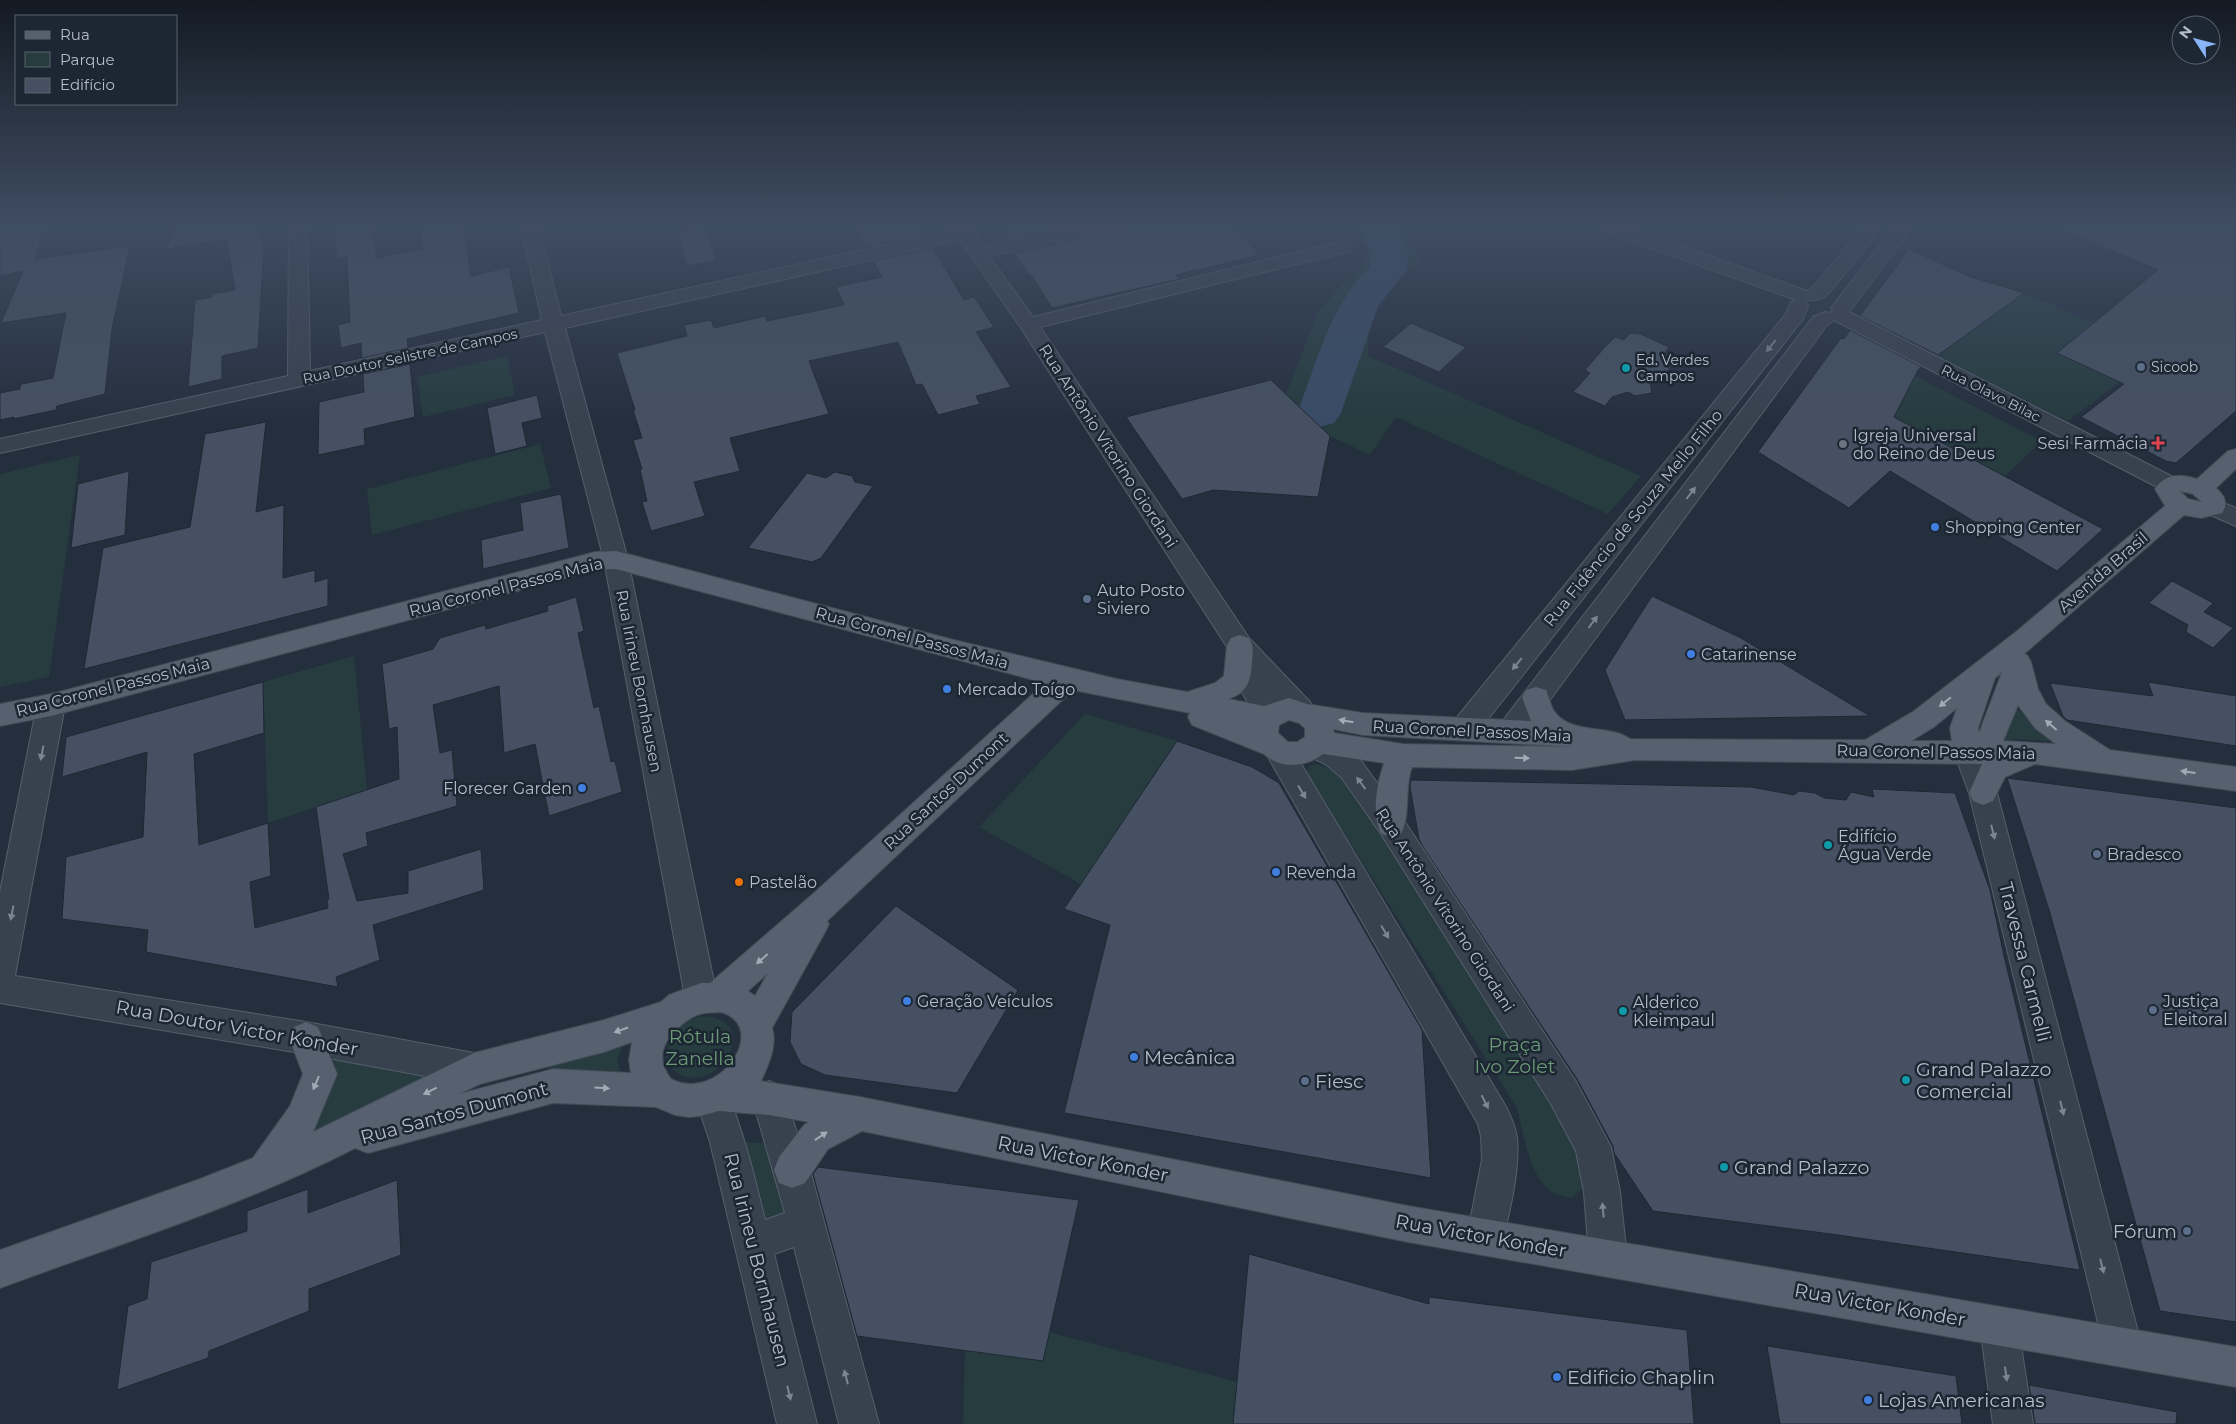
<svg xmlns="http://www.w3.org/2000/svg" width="2236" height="1424" viewBox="0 0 2236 1424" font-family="Montserrat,sans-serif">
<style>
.green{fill:#263c3f}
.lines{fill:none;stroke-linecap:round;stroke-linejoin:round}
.river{fill:#394c67;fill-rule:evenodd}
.building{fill:#455162;stroke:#1f2835}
.minor-casing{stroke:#565f6c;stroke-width:2}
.major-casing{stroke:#414a57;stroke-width:2}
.minor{fill:#38414e;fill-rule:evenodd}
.major{fill:#56606e;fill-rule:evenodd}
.oneway{fill:#7c8592}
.oneway2{fill:#a1aab7}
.service-dot{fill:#5c6f8a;stroke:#1d2633;stroke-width:2}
.culture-dot{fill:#0f9aa8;stroke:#1d2633;stroke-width:2}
.health-dot{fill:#e0444e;stroke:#1d2633;stroke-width:2}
.worship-dot{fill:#6b7280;stroke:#1d2633;stroke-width:2}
.shop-dot{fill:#3f7fe0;stroke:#1d2633;stroke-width:2}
.food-dot{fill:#e8710a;stroke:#1d2633;stroke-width:2}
.labels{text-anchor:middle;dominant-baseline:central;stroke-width:5;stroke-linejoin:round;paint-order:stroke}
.far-street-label{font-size:14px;fill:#b4bcc9;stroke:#1d2633}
.far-poi-label{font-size:14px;fill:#b4bcc9;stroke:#1d2633;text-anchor:start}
.poi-label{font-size:16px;fill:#b4bcc9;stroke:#1d2633;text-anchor:start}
.street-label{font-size:16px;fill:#b4bcc9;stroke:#1d2633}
.near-street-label{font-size:19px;fill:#b4bcc9;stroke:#1d2633}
.near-park-label{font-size:19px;fill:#6b9a76;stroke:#1d2633}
.near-poi-label{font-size:19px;fill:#b4bcc9;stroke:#1d2633;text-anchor:start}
</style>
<rect width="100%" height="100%" fill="#242f3e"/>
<path class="green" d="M1353,222H1395L1409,238L1423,260L1401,278L1369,309L1368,356L1641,476L1608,514L1396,417L1370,455L1330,436L1286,394L1318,312L1342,285L1360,269L1368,250Z
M2024,293L2093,323L2057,353L2120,382L2068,421L1938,356Z
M507,356L515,395L423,417L417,377Z
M1915,376L2042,441L2004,477L1894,417Z
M540,444L551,488L372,535L367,489Z
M80,455L49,677L0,687V474Z
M354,656L367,790L268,823L263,682Z
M2019,710L2037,727L2060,742L2018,739L1987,741L2000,711Z
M1085,714L1177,741L1081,884L979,827Z
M1316,764L1345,771L1539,1040L1581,1156L1584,1188L1571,1198C1565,1196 1557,1195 1552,1192C1529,1177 1524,1133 1517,1108L1306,773L1309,766Z
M705,1016C766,1023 714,1099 676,1072C658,1060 668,1034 683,1023C690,1019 697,1017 705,1016Z
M624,1044L617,1059L621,1073L560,1070L543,1067Z
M331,1053L436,1075L309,1139L336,1070Z
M746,1142L775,1144L796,1219L766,1229Z
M995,1326L1049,1332L1237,1382L1233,1424H963L965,1351Z"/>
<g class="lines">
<path class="river" d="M1359,222H1396L1408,256L1407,270L1378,306L1341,413L1334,423L1319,427L1304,423L1297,413C1317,363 1330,305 1370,267V254Z"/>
</g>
<path class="building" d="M0,222H47L35,259L130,246L112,329L105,394L57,406L56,410L13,419L14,417L0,420V393L20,389L21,384L53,378L66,313L1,323L23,271L0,276Z
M174,222H254L264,246L258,348L222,356V379L188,387L195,300L212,297V294L235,290L227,239L167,249Z
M333,222H371L377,258L423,249L420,222H462L471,276L509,267L519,313L407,339L408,348L362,358L361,343L341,348L338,325L350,322L347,257L338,259Z
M888,222H918L925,234L866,247L856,229Z
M1000,222H1082L1010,238Z
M1128,222H1229L1260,255L1176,275L1179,279L1052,308L1032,276H1030L1014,253L1117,230L1125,228Z
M2044,222H2216L2236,230V411L2176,463L2166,461L2081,417L2124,384L2057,353L2158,270Z
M706,226L716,261L687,266L677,231Z
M933,248L964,300L974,297L994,327L976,332L1011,387L976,396L980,404L938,415L922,384L916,385L898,342L809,361L829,414L730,438L740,471L694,482L705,516L651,531L642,502L647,501L640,469H642L633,440L642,438L633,410H635L617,353L687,336L684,325L711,320L714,328L765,316L767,321L844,305L836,287L882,277L873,261Z
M1909,249L1968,276L2024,293L1938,355L1860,316Z
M1411,323L1466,347L1439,372L1383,347Z
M1850,330L1922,367L1918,370L1894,417L2103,529L2057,571L1890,471L1849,508L1758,452L1841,338L1844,339Z
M1630,333L1640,334L1669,347L1662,357L1670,370L1649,377L1652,393L1635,396L1628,392L1612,397L1605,406L1573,392L1590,373L1585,370L1605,347L1615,337L1624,340Z
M410,364L415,417L364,429L365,445L318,455L319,402L364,392L363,374Z
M1271,380L1330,436L1318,497L1213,490L1182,499L1126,417Z
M537,395L542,418L522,423L527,446L495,454L487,408Z
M266,422L256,512L284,505L283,578L315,570V582L328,578V606L84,669L103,548L190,527L205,434Z
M129,471L125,535L71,548L78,484Z
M835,472L852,476L855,482L873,486L821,558L812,562L748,548L807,473L826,478Z
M561,494L569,548L483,569L481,540L523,530L520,503Z
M2172,581L2213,603L2204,612L2233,628L2213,648L2186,632L2188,625L2149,603Z
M1652,596L1741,638L1870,716L1625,720L1605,670Z
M576,597L584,631L578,633L594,708L599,706L611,762L615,761L622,792L549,816L535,744L504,753L499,686L433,705L440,753L452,750L457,806L366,833L368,846L343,854L357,901L408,893V871L481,849L484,890L373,925L380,960L336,977L338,987L146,952L148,930L62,919L66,857L143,837L147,752L62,777L66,737L263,682L264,733L194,754L199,845L268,823L271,876L250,882L255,928L328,908L327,899H329L316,807L399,779L397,727L389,729L382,664L433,649L440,638L485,625L486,629L548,611L547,606Z
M2148,682L2236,696V746L2067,720L2063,716L2050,683L2153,696Z
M1177,741L1252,767L1279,783L1422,1030L1431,1178L1064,1113L1110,925L1064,909Z
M2007,778L2236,808V1322L2160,1311L2050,913Z
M1411,780L1751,787L1794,795L1799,791L1815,793L1824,798L1846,800L1851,792L1874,797L1872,789L1955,793L1990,890L2004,956L2080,1270L1831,1234L1653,1211L1614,1153L1613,1146L1577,1079L1423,847L1419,839L1410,787Z
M896,906L1018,990L957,1093L825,1075L801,1064L790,1042L792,1012Z
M818,1167L1079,1200L1043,1361L857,1336L813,1174Z
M397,1180L401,1255L309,1289V1311L209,1351L208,1358L117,1390L128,1306L147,1299L151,1262L247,1231V1211L308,1189V1213Z
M1249,1254L1429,1304V1297L1687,1330L1694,1424H1233Z
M1767,1346L1956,1376L1962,1424H1780Z
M2029,1385L2177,1412L2176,1424H2035Z"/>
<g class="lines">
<g class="minor-casing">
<path id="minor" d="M289,222H307L310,371L542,320L520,222H538L561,316L954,230L950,222H968L983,246L1091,222H1126L1124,226L1117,228L989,256L1033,317L1343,241L1350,243L1353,247L1350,251L1040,327L1249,638L1310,702L1314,710L1310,718C1293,723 1287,714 1277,703L1284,715L1280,723L1270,726L1260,723L1240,689L1229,650L1019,325L960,240L565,328L628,560L717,997L713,1008L701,1012L689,1008L685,997L604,560L545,332L0,453V439L288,376Z
M1588,222H1615L1807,291L1816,284L1867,222H1886L1830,292L1821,299L1804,301L1808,306L1803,319L1474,737L1464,740L1454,737L1450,729L1454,721L1786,314L1791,302L1796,300L1590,226Z
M1898,222H1917L1849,312L2179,480L2183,485L2179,490L2171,493L2163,490L1834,320L1827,325L1521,739L1511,742L1501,739L1497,731L1501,723L1813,317L1825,312L1830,313L1833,310L1831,308L1834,304Z
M2214,499L2236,508V526L2206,513L2202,507L2206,501Z
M51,694L61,698L65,705L15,976L306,1022L474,1053L486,1058L491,1069L486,1080L474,1085L306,1054L0,1003V892L37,705L41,698Z
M1315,735L1347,749L1362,762L1401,816L1575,1080L1611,1147L1620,1192L1627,1258L1621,1271L1608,1277L1595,1271L1589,1258L1584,1192L1576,1151L1551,1104L1381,834L1342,778L1327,765L1305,754L1301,746L1305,738Z
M1278,739L1288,742L1505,1105C1510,1115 1516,1127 1517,1138C1520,1168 1509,1223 1498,1250L1485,1255L1472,1250L1467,1237L1482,1160L1481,1136L1478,1124L1264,750L1268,742Z
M1968,741L1978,744L1997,793L2142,1347L2137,1361L2123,1366L2109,1361L2104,1347L1969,793L1954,752L1958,744Z
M712,1080L724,1085C743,1129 754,1174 765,1220L785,1213L752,1098L757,1086L769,1081L781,1086L810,1170L879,1424H839L794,1247L774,1254L817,1424H777L710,1142L695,1097L700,1085Z
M1999,1307L2013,1312L2018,1326L2033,1424H1993L1980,1326L1985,1312Z"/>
</g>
<g class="major-casing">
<path id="major" d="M2236,449V469L2216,488C2224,495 2229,503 2222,513L2201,518L2184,515L2024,654L2027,655L2031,662L2038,689L2046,704L2065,721L2110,750L2236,767V791L2035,764L2005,777L1993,801L1983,805L1973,801L1969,793L1982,764L1635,760L1572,770L1412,767C1404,788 1411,815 1401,834L1391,837L1381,834C1371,814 1377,784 1384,763L1323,754C1306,767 1280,770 1264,754L1192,725L1188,717L1190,713L1073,690L827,921L829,924L824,934L772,1028C778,1044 768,1066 761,1081L860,1097L1408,1206L2236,1347V1387L1408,1242L862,1131L828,1149L805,1183L792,1188L779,1183L774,1170L779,1157L804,1125L809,1122L769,1115L719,1111L700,1116L689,1117L675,1115L656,1107L553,1103L368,1153L355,1148C243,1206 119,1244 0,1288V1250L200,1179L253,1158L290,1106L303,1074L289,1038L294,1027L306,1022L318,1027L337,1074L313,1132L474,1053L604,1020L661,1002L669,995L701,983H710L814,893L1045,683L616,569L595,570L51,716L0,726V704L51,694L595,552L616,551L954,640L1117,679L1187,692L1215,683L1224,676L1227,645L1231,638L1240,635L1249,638C1254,646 1253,652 1252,662C1251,680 1248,693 1228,699L1264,706L1289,698L1307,704L1363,713L1531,721L1522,697L1526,690L1536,687L1546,690C1549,696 1550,705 1554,711C1570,735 1610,724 1630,739L1865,740L1914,711L2017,631L2165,506L2155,489C2165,473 2181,474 2197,479L2228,451ZM2180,491L2193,494L2202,502L2188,499ZM2002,672L1979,733L1978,728L1995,678ZM2018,705L2035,728L2056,744L2003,741ZM1957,708L1950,728L1952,741H1911L1934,727ZM1289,720L1299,723L1305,728V737L1297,742H1288L1278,733L1279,725ZM1333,729L1363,735L1575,747L1403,744L1334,733ZM768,973L755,996L748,991ZM721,1012C771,1027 719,1104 671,1079C654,1057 664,1038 684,1023C689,1019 695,1015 701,1014C707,1012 714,1013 721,1012ZM632,1042L629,1060L631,1073L553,1069L459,1094L480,1084L604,1052Z"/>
</g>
<use href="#minor" class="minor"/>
<use href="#major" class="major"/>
</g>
<defs><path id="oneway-solid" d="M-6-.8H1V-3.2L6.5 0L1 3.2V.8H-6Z" transform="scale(1.25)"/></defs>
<g class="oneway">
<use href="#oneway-solid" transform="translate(1771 346) rotate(129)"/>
<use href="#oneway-solid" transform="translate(1691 493) rotate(-53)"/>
<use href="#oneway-solid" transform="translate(1593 622) rotate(-53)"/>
<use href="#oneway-solid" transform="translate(1517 664) rotate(129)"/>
<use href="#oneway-solid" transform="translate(42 753) rotate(101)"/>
<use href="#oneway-solid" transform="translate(1361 783) rotate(-126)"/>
<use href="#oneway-solid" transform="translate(1302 792) rotate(59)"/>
<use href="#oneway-solid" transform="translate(1993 832) rotate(76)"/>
<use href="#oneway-solid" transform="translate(12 913) rotate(101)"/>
<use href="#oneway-solid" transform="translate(1385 932) rotate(60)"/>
<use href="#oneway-solid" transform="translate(1485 1102) rotate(63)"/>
<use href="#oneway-solid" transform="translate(2062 1108) rotate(76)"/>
<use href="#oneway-solid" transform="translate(1603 1210) rotate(-95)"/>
<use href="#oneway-solid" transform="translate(2102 1266) rotate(76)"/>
<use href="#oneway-solid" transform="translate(2006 1374) rotate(82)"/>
<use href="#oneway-solid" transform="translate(846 1377) rotate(-105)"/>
<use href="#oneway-solid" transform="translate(789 1393) rotate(76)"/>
</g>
<g class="oneway2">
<use href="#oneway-solid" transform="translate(1945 702) rotate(141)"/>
<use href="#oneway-solid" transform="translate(1346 721) rotate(-170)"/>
<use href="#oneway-solid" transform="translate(2051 725) rotate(-139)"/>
<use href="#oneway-solid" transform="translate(1522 758) rotate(1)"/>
<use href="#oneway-solid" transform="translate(2188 772) rotate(-172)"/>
<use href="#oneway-solid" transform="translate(762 959) rotate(139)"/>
<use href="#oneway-solid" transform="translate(621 1030) rotate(161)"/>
<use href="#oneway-solid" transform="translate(316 1083) rotate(113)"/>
<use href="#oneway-solid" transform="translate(602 1088) rotate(3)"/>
<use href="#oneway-solid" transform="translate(430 1091) rotate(153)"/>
<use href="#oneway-solid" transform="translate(821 1136) rotate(-34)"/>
</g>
<linearGradient id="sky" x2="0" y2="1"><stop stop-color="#141a22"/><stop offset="0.53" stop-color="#3f4d63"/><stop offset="1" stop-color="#3f4d63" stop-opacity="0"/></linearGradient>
<rect width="2236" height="422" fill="url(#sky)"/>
<g class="service-dot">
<circle cx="2141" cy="367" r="5"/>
<circle cx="1087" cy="599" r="5"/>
<circle cx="2097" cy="854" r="5"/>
<circle cx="2153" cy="1010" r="5"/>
<circle cx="1305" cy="1081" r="5"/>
<circle cx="2187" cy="1231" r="5"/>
</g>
<g class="culture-dot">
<circle cx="1626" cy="368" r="5"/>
<circle cx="1828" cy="845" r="5"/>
<circle cx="1623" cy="1011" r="5"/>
<circle cx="1906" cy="1080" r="5"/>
<circle cx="1724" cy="1167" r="5"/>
</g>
<path class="health-dot" d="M2155.5 435.5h5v5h5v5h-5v5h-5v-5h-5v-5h5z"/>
<circle class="worship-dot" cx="1843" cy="444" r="5"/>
<g class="shop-dot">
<circle cx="1935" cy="527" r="5"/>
<circle cx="1691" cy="654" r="5"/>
<circle cx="947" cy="689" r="5"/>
<circle cx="582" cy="788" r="5"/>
<circle cx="1276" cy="872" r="5"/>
<circle cx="907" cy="1001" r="5"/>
<circle cx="1134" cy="1057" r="5"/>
<circle cx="1557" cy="1377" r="5"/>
<circle cx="1868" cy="1400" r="5"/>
</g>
<circle class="food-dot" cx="739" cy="882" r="5"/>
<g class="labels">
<g class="far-street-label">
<text transform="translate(410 356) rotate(-12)">Rua Doutor Selistre de Campos</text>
<text transform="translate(1991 393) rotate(27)">Rua Olavo Bilac</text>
</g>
<g class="far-poi-label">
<text x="1636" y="360">Ed. Verdes<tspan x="1636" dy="16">Campos</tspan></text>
<text x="2151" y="367">Sicoob</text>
</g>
<g class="poi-label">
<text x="1853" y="435">Igreja Universal<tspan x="1853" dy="18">do Reino de Deus</tspan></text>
<text x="2148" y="443" text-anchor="end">Sesi Farmácia</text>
<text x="1945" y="527">Shopping Center</text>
<text x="1097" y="590">Auto Posto<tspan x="1097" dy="18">Siviero</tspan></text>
<text x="1701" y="654">Catarinense</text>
<text x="957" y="689">Mercado Toígo</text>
<text x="572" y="788" text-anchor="end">Florecer Garden</text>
<text x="1838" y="836">Edifício<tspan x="1838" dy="18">Água Verde</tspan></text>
<text x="2107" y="854">Bradesco</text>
<text x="1286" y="872">Revenda</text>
<text x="749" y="882">Pastelão</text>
<text x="917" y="1001">Geração Veículos</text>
<text x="2163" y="1001">Justiça<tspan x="2163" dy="18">Eleitoral</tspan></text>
<text x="1633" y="1002">Alderico<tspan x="1633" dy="18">Kleimpaul</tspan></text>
</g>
<g class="street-label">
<text transform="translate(1108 446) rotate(57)">Rua Antônio Vitorino Giordani</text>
<text transform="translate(1633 518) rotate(-51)">Rua Fidêncio de Souza Mello Filho</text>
<text transform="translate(2103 572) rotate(-41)">Avenida Brasil</text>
<text transform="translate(506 587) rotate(-14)">Rua Coronel Passos Maia</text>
<text transform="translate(912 638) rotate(15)">Rua Coronel Passos Maia</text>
<text transform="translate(639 681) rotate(79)">Rua Irineu Bornhausen</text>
<text transform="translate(113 687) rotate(-14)">Rua Coronel Passos Maia</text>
<text transform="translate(1472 731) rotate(3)">Rua Coronel Passos Maia</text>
<text transform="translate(1936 752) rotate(1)">Rua Coronel Passos Maia</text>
<text transform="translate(946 791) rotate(-43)">Rua Santos Dumont</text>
<text transform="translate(1445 910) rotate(57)">Rua Antônio Vitorino Giordani</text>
</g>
<g class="near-street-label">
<text transform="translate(2025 962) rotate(76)">Travessa Carmelli</text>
<text transform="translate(237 1028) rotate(10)">Rua Doutor Victor Konder</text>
<text transform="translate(454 1113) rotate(-15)">Rua Santos Dumont</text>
<text transform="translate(1083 1159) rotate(11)">Rua Victor Konder</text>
<text transform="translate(1481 1236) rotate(10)">Rua Victor Konder</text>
<text transform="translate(757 1260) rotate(76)">Rua Irineu Bornhausen</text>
<text transform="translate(1880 1305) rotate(10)">Rua Victor Konder</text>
</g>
<g class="near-park-label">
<text x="700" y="1036">Rótula<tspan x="700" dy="22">Zanella</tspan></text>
<text x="1515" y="1044">Praça<tspan x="1515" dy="22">Ivo Zolet</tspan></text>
</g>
<g class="near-poi-label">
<text x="1144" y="1057">Mecânica</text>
<text x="1916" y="1069">Grand Palazzo<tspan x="1916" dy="22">Comercial</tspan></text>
<text x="1315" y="1081">Fiesc</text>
<text x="1734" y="1167">Grand Palazzo</text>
<text x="2177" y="1231" text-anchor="end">Fórum</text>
<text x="1567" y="1377">Edificio Chaplin</text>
<text x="1878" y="1400">Lojas Americanas</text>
</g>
</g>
<rect x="15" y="15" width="162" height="90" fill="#1d2633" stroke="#59626f"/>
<rect x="25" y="31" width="25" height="8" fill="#56606e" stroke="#59626f"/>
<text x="60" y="40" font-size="15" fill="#b4bcc9">Rua</text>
<rect x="25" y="52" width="25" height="15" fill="#263c3f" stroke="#59626f"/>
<text x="60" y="65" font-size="15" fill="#b4bcc9">Parque</text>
<rect x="25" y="78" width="25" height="15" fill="#455162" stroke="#59626f"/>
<text x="60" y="90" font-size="15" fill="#b4bcc9">Edifício</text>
<g transform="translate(2196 40) rotate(306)"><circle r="24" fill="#1d2633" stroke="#59626f"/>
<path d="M0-4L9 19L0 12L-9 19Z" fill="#8ab4f8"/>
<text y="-8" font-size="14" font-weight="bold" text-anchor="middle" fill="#b4bcc9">N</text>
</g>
</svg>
